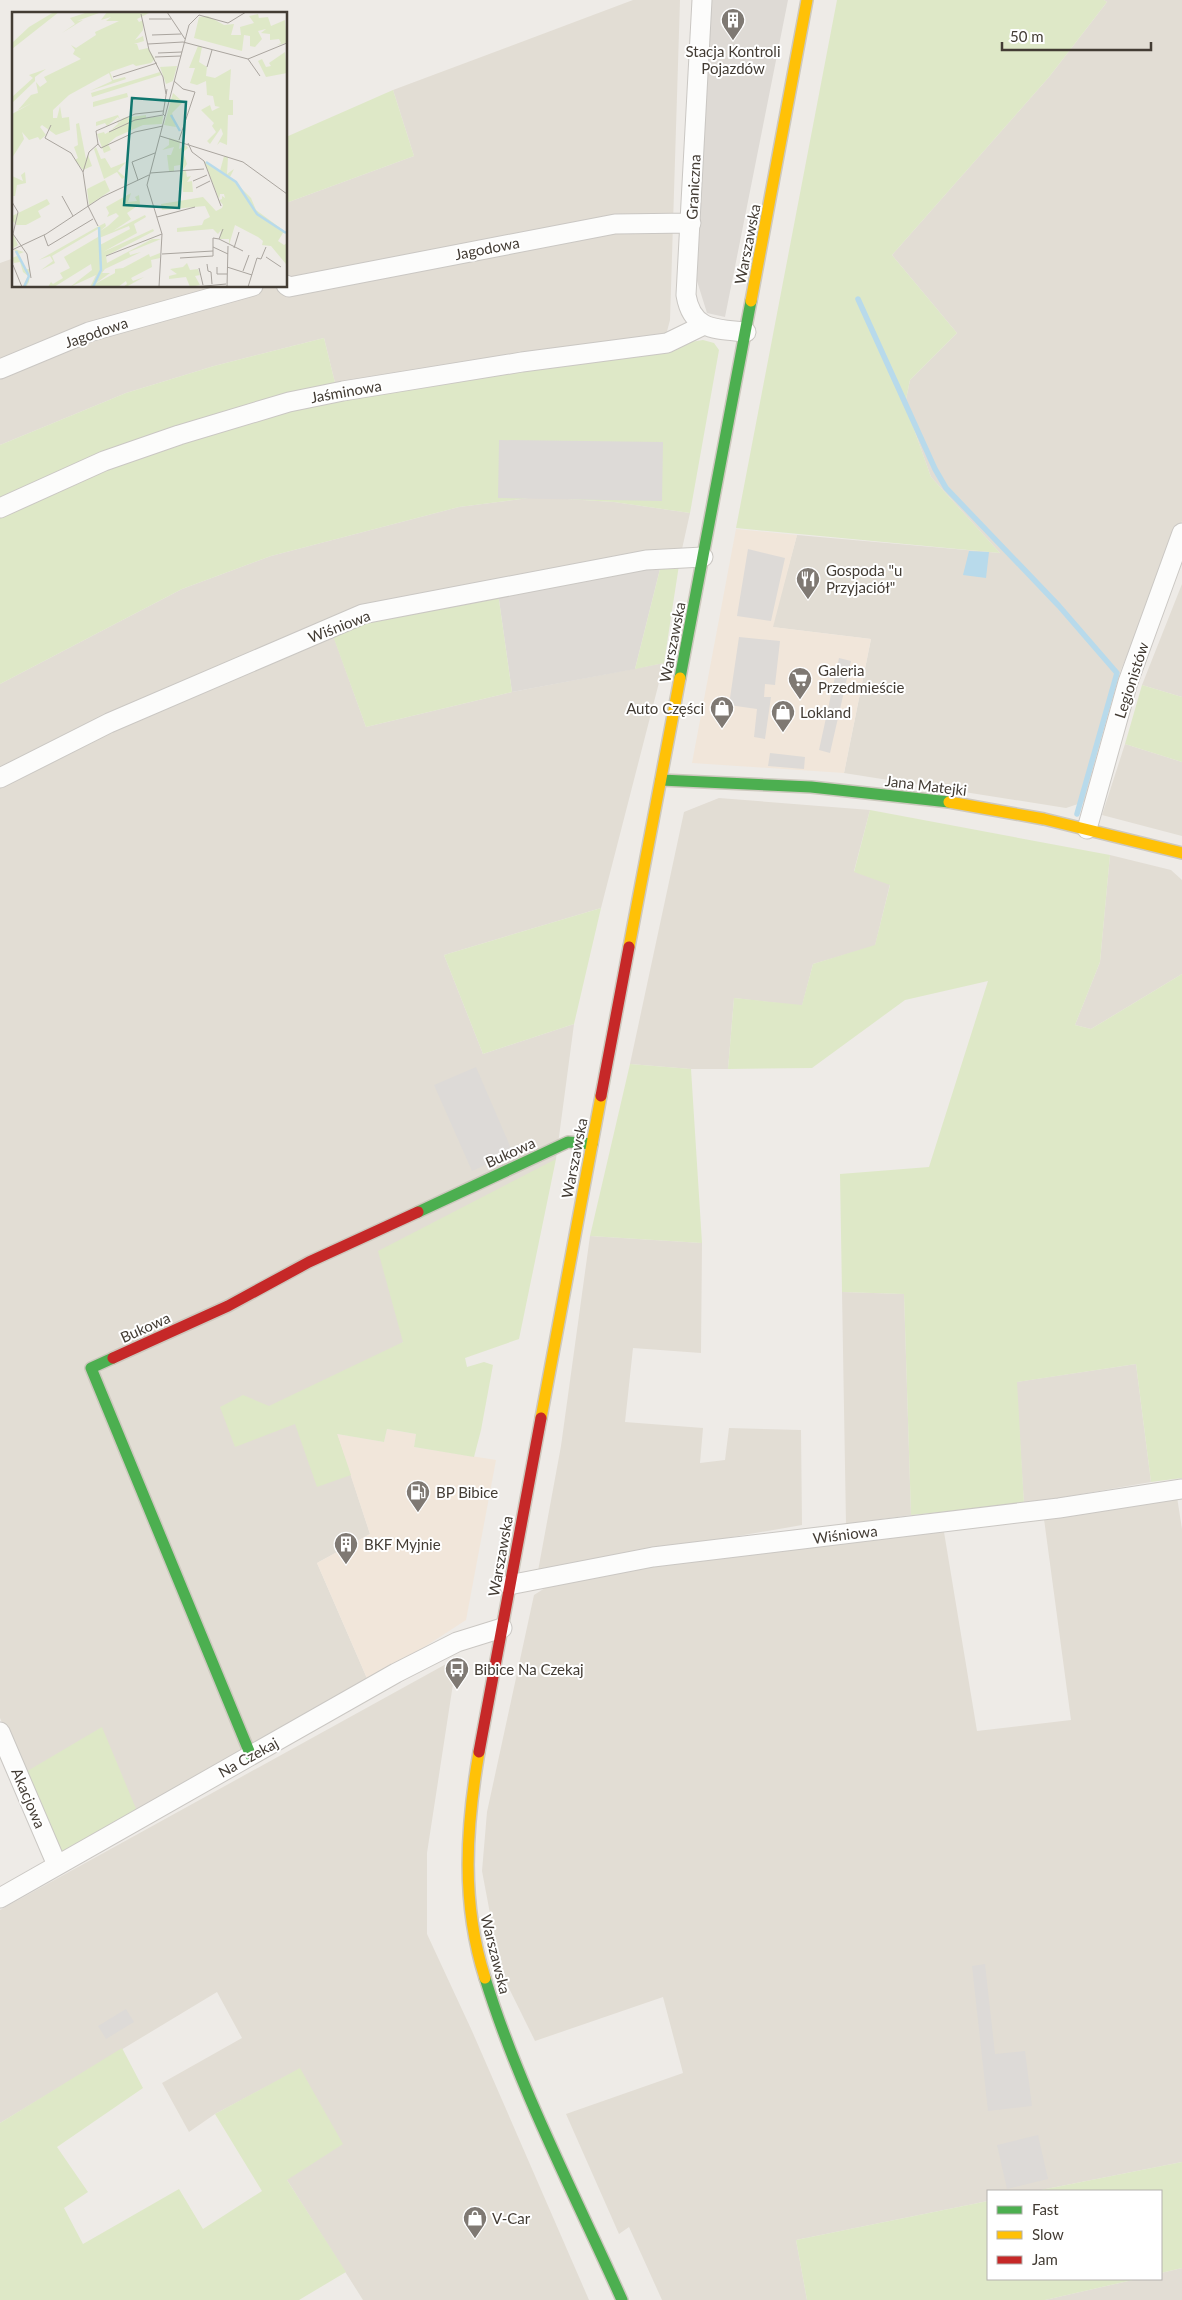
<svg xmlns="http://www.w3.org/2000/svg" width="1182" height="2300" viewBox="0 0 1182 2300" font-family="Lato,sans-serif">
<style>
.residential{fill:#e2ddd4}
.commercial{fill:#f1e6da}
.industrial{fill:#dedad5}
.green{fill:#dee8c7}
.parking{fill:#dddad7}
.water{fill:#b8daeb}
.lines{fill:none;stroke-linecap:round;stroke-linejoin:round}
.stream{stroke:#b8daeb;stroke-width:5.5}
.street-casing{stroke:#cac7c3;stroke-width:21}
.fast-casing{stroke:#cdc8be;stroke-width:14}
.slow-casing{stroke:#cdc8be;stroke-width:14}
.jam-casing{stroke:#cdc8be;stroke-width:14}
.street{stroke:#fcfcfb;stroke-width:19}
.fast{stroke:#4caf50;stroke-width:11}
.slow{stroke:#ffc107;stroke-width:11}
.jam{stroke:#c62828;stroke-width:11}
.labels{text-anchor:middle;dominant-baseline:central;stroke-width:4;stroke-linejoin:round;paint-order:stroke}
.poi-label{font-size:15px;fill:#433c34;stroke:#fff;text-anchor:start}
.street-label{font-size:15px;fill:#433c34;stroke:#fff}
.inset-river{fill:none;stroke:#b8daeb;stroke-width:2.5}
.inset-road{fill:none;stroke:#aaa59f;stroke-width:1}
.view{fill:#0f766e;fill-opacity:0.15;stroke:#0f766e;stroke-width:2.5}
.inset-edge{fill:none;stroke:#433c34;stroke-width:2.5}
</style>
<rect width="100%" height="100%" fill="#eeebe7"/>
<path class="residential" d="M633,0H680L670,320L665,339L336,387L324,338L214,366L126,393L0,445V263L14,258V286H286V203L414,156L393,90Z
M1104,0H1182V521L1116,682L1084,802L1066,808L844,773L871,639L772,627L797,535L1000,553L931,477L905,404L910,380L957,333L892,255L1049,77L1107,2Z
M536,497L614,502L690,513L682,549L328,621L366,727L512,692L664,663L601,908L444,955L483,1054L574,1024L556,1159L403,1342L328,1405L370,1534L317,1563L369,1683L137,1811L24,1773L0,1718V684L182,589L271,556L459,507Z
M1182,584V697L1142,685Z
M1125,744L1182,762V836L1102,815Z
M719,798L870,810L854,871L890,884L875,946L813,964L802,1006L734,998L728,1069H691L630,1064L684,812Z
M1110,855L1171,870L1182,880V974L1091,1029L1075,1025L1100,962Z
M590,1236L702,1243L701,1353L633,1348L625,1422L703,1428L700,1463L725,1460L729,1428L801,1430L802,1525L538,1571L561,1446Z
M842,1292L904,1294L911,1515L846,1524Z
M1136,1364L1151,1482L1024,1504L1016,1382Z
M1177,1497L1182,1529V2162L1036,2191H988V2201L796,2240L807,2300H662L629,2227L619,2234L566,2114L683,2073L663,1997L535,2041L501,1972L482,1871L487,1812L534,1595L556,1581L685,1558L944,1532L977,1731L1071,1720L1044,1519Z
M457,1658L427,1853V1934L472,2031L589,2300H363L287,2180L300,2069L215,2114L189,2132L162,2083L242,2038L217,1992L0,2123V1910Z
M1182,2268V2300H1045L1137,2279H1161V2273Z"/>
<path class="commercial" d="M736,529L797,535L773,627L871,639L844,773L692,763Z
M387,1429L416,1434L414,1447L496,1460L466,1620L369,1683L317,1563L370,1534L337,1434L384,1442Z"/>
<path class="industrial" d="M710,0H788L725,317L707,313L697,281Z
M661,565L635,669L512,692L498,593Z"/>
<path class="green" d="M837,0H1104L1107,2L1049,77L892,255L957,333L910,380L905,404L931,477L1000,553L736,528Z
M393,90L414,156L286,203V137Z
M324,338L336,387L0,500V445L126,393L214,366Z
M703,340L714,343L719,350L690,513L614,502L536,497L459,507L271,556L182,589L0,684V512L179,439L341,397Z
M661,565H679L664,663L635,669Z
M498,593L512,692L366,727L333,636L386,617Z
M1142,685L1182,697V762L1125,744Z
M870,810L1110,855L1100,962L1075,1025L1091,1029L1182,974V1478L1151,1482L1136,1364L1017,1382L1024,1504L911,1515L904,1294L842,1292L840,1174L929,1167L988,981L905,1000L812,1068L728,1069L734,998L802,1005L813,964L875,945L890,885L854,872Z
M601,908L574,1024L483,1054L444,955Z
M630,1064L691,1069L702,1243L590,1236Z
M556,1159L519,1339L465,1358L467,1367L484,1362L493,1365L481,1430L474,1457L414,1447L416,1434L387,1429L384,1442L337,1434L351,1475L317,1487L295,1424L235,1447L220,1407L243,1395L269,1406L403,1342L378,1251Z
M102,1727L137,1811L61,1853L24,1773Z
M122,2048L143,2088L57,2147L88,2192L64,2208L83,2244L179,2189L203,2229L262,2191L215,2114L300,2068L343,2144L287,2180L346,2272L299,2300H0V2123Z
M1182,2162V2268L1161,2273V2191H1036Z
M988,2201V2279H1137L1045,2300H807L796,2240Z"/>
<path class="parking" d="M499,440L663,442L662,501L498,498Z
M748,549L785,558L771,621L737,616Z
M739,637L780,641L775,685L765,684L764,697H771L765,739L754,737L757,709L729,705Z
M839,658L851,661L830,753L819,750Z
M770,753L805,757L804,769L768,766Z
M476,1067L513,1153L472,1171L434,1085Z
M985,1964L995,2054L1025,2051L1032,2106L988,2111L972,1966Z
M126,2009L134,2022L106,2039L98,2026Z
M1038,2135L1048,2179L1007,2189L997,2145Z"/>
<path class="water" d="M969,551L989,552L986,578L963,575Z"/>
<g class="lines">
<path class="stream" d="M858,299L935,469L946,488L1059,606L1117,673L1077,814"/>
<g class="street-casing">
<path id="street" d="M702,0L686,295C692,331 716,329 746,332
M286,285L289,287L615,224L691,223
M0,369L89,332L253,286
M0,508L104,461L179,435L289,402L343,391L522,362L667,343L704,325
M0,778L109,723L363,614L646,560L703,557
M1087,829L1128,682L1182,533
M509,1585L653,1557L1059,1508L1182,1489
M0,1732L57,1865
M0,1898L396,1673L457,1642L502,1628"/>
</g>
<g class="fast-casing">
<path id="fast" d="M680,678L751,301
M661,780L811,787L949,802
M418,1212L568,1142L592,1144
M113,1358L91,1368L251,1756
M485,1978C519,2088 575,2195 622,2300"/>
</g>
<g class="slow-casing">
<path id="slow" d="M751,301L807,0
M949,802L1044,819L1182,853
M629,947L680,678
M541,1418L601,1096
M479,1752C466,1828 461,1903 485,1978"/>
</g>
<g class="jam-casing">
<path id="jam" d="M601,1096L629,947
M113,1358L228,1306L309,1262L418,1212
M479,1752L541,1418"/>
</g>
<use href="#street" class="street"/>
<use href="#fast" class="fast"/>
<use href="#slow" class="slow"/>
<use href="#jam" class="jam"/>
</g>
<defs>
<g id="building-pin" transform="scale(1.25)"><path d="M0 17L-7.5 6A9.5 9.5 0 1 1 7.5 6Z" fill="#7f7973" stroke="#fff"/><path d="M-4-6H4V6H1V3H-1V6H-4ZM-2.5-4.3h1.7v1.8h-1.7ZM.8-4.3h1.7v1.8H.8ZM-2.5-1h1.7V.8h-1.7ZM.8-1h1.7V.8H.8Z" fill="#fff"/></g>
<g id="restaurant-pin" transform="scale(1.25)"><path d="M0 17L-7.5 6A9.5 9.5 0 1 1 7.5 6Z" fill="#7f7973" stroke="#fff"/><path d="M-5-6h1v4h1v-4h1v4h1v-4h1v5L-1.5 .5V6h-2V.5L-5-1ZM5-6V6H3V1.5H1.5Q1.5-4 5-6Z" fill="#fff"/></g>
<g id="supermarket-pin" transform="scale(1.25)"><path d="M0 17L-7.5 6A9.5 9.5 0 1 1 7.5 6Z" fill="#7f7973" stroke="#fff"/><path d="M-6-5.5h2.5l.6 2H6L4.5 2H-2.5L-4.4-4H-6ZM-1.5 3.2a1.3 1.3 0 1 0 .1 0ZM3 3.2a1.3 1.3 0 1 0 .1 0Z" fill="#fff"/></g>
<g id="shop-pin" transform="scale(1.25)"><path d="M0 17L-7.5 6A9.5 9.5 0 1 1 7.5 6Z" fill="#7f7973" stroke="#fff"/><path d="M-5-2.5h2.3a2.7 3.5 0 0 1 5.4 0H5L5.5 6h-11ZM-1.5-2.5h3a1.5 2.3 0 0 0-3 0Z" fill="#fff"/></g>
<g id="fuel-pin" transform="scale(1.25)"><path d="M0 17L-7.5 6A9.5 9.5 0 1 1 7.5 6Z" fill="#7f7973" stroke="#fff"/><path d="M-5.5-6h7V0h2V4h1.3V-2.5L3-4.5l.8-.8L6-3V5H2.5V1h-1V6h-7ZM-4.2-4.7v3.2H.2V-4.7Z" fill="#fff"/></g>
<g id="bus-pin" transform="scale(1.25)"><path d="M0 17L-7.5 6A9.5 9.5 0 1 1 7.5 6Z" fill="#7f7973" stroke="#fff"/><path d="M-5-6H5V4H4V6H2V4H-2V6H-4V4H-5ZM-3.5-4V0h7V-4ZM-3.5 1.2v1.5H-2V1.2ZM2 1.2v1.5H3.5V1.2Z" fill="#fff"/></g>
</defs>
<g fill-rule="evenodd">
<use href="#building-pin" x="733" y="20"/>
<use href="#restaurant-pin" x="808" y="579"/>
<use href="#supermarket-pin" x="800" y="679"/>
<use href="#shop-pin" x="722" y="708"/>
<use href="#shop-pin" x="783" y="712"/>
<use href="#fuel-pin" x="418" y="1492"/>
<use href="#building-pin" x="346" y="1544"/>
<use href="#bus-pin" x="457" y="1669"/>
<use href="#shop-pin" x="475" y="2218"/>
</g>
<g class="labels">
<g class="poi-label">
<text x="733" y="51" text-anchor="middle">Stacja Kontroli<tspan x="733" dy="17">Pojazdów</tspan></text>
<text x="826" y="570">Gospoda "u<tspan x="826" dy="17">Przyjaciół"</tspan></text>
<text x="818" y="670">Galeria<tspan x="818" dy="17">Przedmieście</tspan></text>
<text x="704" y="708" text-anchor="end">Auto Części</text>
<text x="800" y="712">Lokland</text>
<text x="436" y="1492">BP Bibice</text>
<text x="364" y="1544">BKF Myjnie</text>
<text x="474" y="1669">Bibice Na Czekaj</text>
<text x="492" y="2218">V-Car</text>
</g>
<g class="street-label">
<text transform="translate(693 187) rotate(-87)">Graniczna</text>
<text transform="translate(747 244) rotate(-79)">Warszawska</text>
<text transform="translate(487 248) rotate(-11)">Jagodowa</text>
<text transform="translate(96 332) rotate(-19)">Jagodowa</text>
<text transform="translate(346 391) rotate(-10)">Jaśminowa</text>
<text transform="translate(339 626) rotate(-21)">Wiśniowa</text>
<text transform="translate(672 642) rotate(-79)">Warszawska</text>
<text transform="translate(1131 680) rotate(-72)">Legionistów</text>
<text transform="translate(926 785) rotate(7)">Jana Matejki</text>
<text transform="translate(510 1152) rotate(-24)">Bukowa</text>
<text transform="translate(574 1158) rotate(-79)">Warszawska</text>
<text transform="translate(145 1327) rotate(-24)">Bukowa</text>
<text transform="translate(845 1534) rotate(-7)">Wiśniowa</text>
<text transform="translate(500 1556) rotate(-80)">Warszawska</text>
<text transform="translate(248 1757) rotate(-29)">Na Czekaj</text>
<text transform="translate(29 1798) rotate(67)">Akacjowa</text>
<text transform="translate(496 1954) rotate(76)">Warszawska</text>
</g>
</g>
<g transform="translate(12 12)">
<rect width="275" height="275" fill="#eeebe7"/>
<path d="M42,0H47L0,37V31L17,15ZM76,0H86L87,1L65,9L71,8L50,21L63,12L58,6ZM95,0H139L125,7L127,10L131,8V18L123,28L131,24L132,29L122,32H125L127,38L136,36L143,47L139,51L124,54L121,52L98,60L101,68L113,65L114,67L78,79L100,69L97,61L57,83L41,98V106H45L48,94L50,106L57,105L58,118L44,123L30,113L28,115L34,123L28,128L26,125L17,128L10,120L12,127L0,146V160V102L20,91L6,98L19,83L26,81L24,70L28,75L35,70L32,65L69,47L61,42L63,38L59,33L64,36L84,23L83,20L107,9H94L99,5L89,8ZM246,2L247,6L256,5L259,14L273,8L275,31L265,33L269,31L267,27L258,28V22L249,21L254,17L246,19L250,27L243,35L238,34V24L232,23L230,39L182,26L187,5L196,4L212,13L222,12L219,23H229L228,15L242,11L237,4ZM186,34L190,35L187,50L195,55L194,64L203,66L219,57L217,88H221V103H216L215,133L208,130L205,133L211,122L209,116L198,132L195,129L204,120L200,114L202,111L189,98L198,93L200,99L208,95L203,94L201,84L195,83L194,69L185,73L178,71L183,56H177ZM273,40L275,61L254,65L246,49L250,47L254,55L259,54L257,51ZM165,54L161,69L154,72L148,55ZM34,57L23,65V69L0,91V85L21,66L17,63ZM148,60L149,63L80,85L79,81ZM126,78L115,81L116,85L81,95V90ZM161,81L171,90L160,101L164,115L152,113ZM106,103L108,108L106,110L107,111L111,106L134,103V106L151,104L150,112L131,113L104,125L96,132L99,138L92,141L85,122L92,120L93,122L111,112L99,118L106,112L105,109L108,108L106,105L95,114L93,111L84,114V110ZM67,111L74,147L76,143L80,154L71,158L63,148L66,146L62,135L66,133L64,112ZM157,126L168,129L167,137L174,133L176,136L171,140L175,152L171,158H168V153L162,154V159H157L155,143H159L162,135L150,138L157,133ZM84,135L89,147L93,146L99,156L114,150L106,159L113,165L110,167L105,160L92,167L82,137ZM212,144L216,145L215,162L222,157L218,165L239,186L244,198L275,221H271L266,229L272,233L275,231L274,252L259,234L250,233L251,229L246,225L223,213L217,233V227H208L209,218L206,222L201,217L165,220V216L190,213L192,208L198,205L193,194L150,198L149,192L191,185L204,199L210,196L211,193L207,188L210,187V184L213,186L212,182H208L207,187L192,149L208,159ZM169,159H174L175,165L179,164L175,170L180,169L181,180H171ZM13,160L14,171L5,173L3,184H0V164L11,169L9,163ZM93,168L98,179L77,193L75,177ZM119,181L116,190L125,189L123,185L127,183L128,192L115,201L119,207L101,219L133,203L134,205L122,212L125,221L91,240L141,217L142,219L94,244L95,251L140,227H149L117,240L118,243L129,240L93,257L90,261H98L83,272L103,261V257L111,256L137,242L138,245L148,241V246L139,248L140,255L119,266L121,269L132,265L114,275H111L115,272L114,269L106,275H78L84,263L58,275L80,258L79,252L42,275H36L39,270L41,272L51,266L48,261L58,256L52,245L86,225V217L40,244L43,251L29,258L41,249L38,244L27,248L87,214L93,211L94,214L88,219L96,214L107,204L104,201L95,205L97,201L94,195ZM117,214L118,217L88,233L87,226ZM35,187L38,192L26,199L29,205L14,213H4L1,209V222L6,233L0,237V204ZM2,237L12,240L7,242L12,257H18L17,270L14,275L11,274L16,264L11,260L8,250L2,251L0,246L5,244ZM175,251L178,258L186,257L188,263L183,264L188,273L178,275L174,265L157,267V264L165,262L158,257L171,255Z" fill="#dee8c7" fill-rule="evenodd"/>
<path class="inset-river" d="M159,103L168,119M194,150L224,170L245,202L274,221M4,239L17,264L12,275M81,275L89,258L87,215"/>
<path class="inset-road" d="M155,0L173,27M129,2L137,38L151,65L154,82M137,7H159M140,23L169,22M136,32L171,30L236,47L275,31M146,41L170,40M143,45L169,44M236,47L248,64M195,55L200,38M101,65L145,51M162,69L171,77L183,80L167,128M153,104L151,102L155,77M39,113L33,126L59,141L71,160M97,120L123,108L151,103M148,124L231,150L275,182M176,131L180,140L192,149L209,194M86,132L89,136L123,120L151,114M71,160L77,140L86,132L84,119L123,102L151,99M71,160L76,194L86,214M138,161L192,157M126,168L120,150L143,141M181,169L195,163M184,176L198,169M50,184L61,204M0,190L6,200L1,222L15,242L19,266M145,205L183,195M211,217L207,227L231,239M32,223L36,234L81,207M201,235L216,242M222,236L227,220M0,238L34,222L90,185L137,163M150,242L201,239M94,244L150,222M254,245L269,255M168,246L201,244V226L207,227M195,252L196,259L199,260L200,272M1,253L10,275M205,255V262H215M215,255L240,263M187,256L191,273M231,259L237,243M147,275L150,222L135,173L177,13L187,3L216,11L234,0M183,275L214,272M215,275L216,234M236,275L245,246L249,247L254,235"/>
<path class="view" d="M120,86L174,90L167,196L112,193Z"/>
<rect width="275" height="275" class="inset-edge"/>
</g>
<rect x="987" y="2190" width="175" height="90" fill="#ffffff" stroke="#b4b1ae"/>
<rect x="997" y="2206" width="25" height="8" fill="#4caf50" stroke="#b4b1ae"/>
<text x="1032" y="2215" font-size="15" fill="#433c34">Fast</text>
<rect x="997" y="2231" width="25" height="8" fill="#ffc107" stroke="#b4b1ae"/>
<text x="1032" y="2240" font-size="15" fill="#433c34">Slow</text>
<rect x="997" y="2256" width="25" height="8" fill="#c62828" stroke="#b4b1ae"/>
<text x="1032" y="2265" font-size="15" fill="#433c34">Jam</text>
<path d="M1002 42v8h149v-8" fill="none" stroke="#433c34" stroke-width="2.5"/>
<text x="1010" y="42" font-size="15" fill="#433c34" stroke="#ffffff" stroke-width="4" paint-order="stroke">50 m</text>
</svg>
